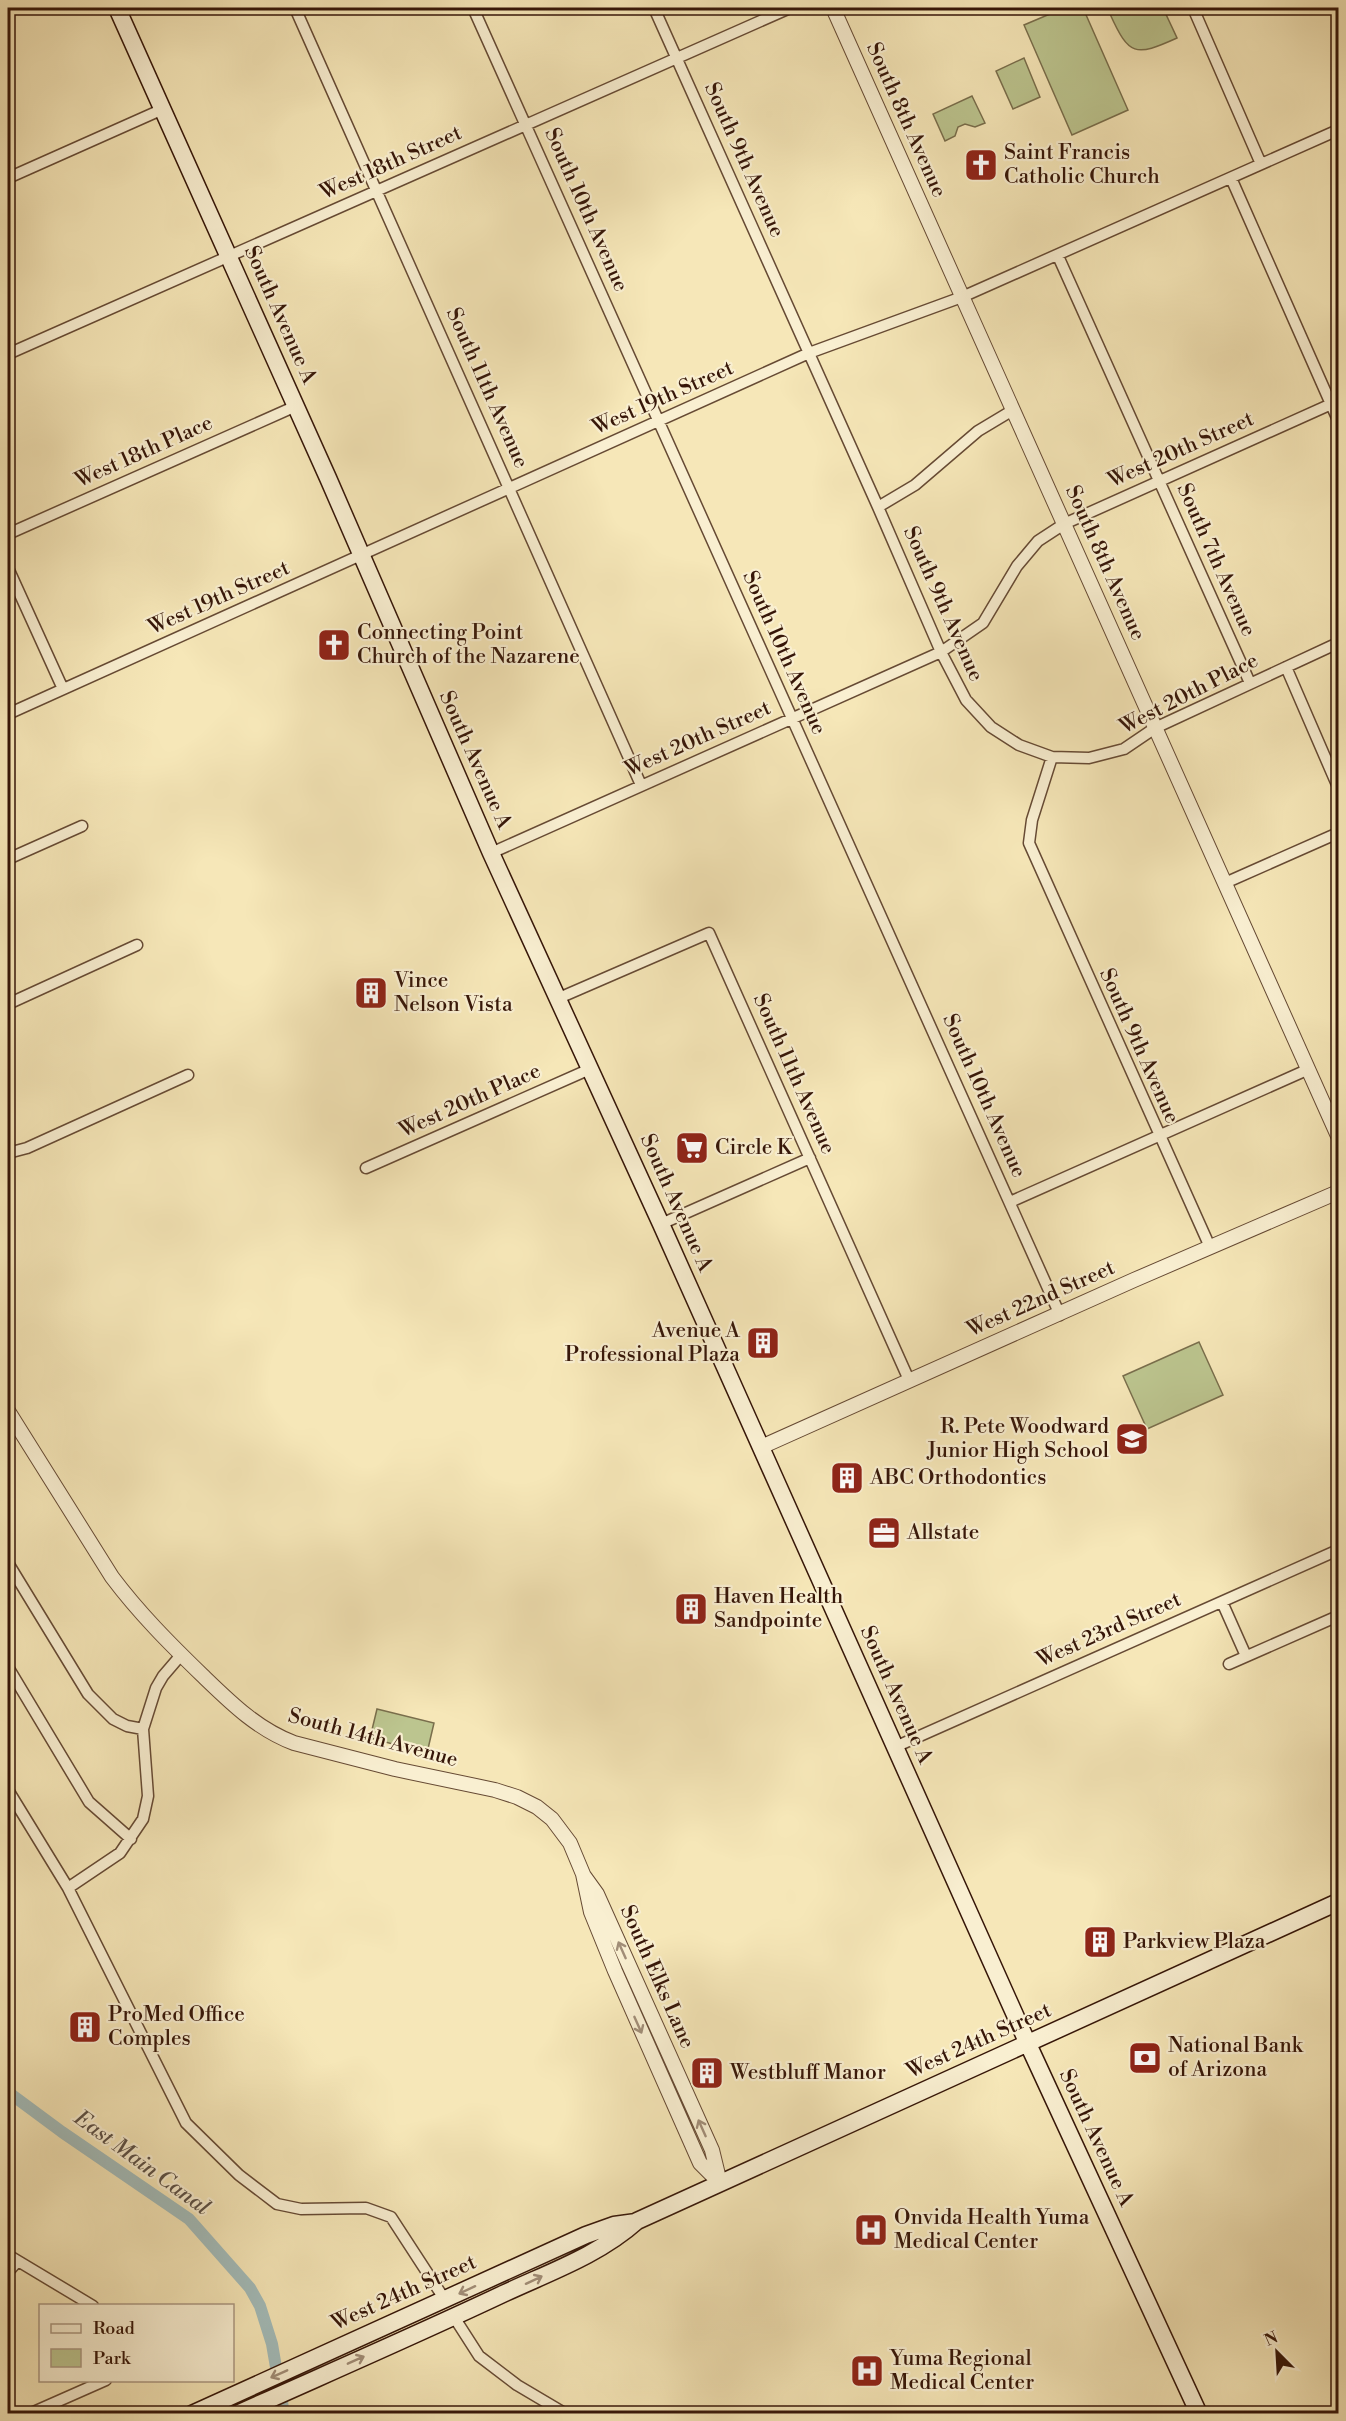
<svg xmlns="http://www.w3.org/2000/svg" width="1346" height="2421" viewBox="0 0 1346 2421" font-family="'Libre Bodoni',serif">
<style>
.green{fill:#bcc58f;stroke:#796e4c;stroke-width:1.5}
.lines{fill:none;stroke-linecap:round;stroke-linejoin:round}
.canal{stroke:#a3bcba;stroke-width:12}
.minor-casing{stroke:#664a34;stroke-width:13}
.tertiary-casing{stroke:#664a34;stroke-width:16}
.secondary-casing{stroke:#361608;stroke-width:19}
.minor{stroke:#f9efd1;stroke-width:10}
.tertiary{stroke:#f9efd1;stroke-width:14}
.secondary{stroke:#f9efd1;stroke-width:16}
.oneway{stroke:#a18d77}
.labels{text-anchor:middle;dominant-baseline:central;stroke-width:4.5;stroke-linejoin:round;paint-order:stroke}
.street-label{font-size:21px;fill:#361608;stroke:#f9efd1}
.poi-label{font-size:21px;fill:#361608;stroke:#f9efd1;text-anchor:start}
.water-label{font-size:22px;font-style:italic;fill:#5c5046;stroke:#f9efd1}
</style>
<rect width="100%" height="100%" fill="#f6e7b8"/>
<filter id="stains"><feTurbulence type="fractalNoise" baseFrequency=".00333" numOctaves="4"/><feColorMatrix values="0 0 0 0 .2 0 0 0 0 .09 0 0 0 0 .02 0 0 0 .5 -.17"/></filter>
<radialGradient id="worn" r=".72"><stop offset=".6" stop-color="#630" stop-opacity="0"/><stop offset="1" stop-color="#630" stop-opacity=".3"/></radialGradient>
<path class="green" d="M1064,8H1083L1128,110L1072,135L1024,25Z
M1124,8H1163L1177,38C1135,57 1129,56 1110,14Z
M1024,58L1040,97L1013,109L996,71Z
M972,96L985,123L975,127L965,124L958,127L955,136L945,141L933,114Z
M1199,1342L1223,1395L1147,1429L1123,1376Z
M377,1709L434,1723L427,1753L370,1738Z"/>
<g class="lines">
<path class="canal" d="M8,2092L62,2132L189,2219L250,2288L260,2306L272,2344L284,2414"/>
<g class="minor-casing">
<path id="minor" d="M295,8L641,785
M473,8L1060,1315
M654,8L878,507L941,652L966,700L991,727L1019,745L1052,757L1089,758L1124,749L1155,728L1338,643
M1193,8L1261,164
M8,178L163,109
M1231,178L1338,420
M1058,256L1250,683
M8,354L790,8
M878,507L915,485L978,431L1013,410
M8,534L296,406
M8,568L63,689
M1286,667L1338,787
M8,714L809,353L962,297L1338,130
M1052,757L1032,820L1029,843L1210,1247
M491,853L941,652L983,623L1017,566L1038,541L1064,524L1338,401
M8,859L82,826
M1225,883L1338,833
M559,998L709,933L909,1380
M8,1004L137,945
M8,1153L27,1148L188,1075
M366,1168L590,1069
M1010,1202L1309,1069
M661,1224L810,1158
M8,1563L88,1694L113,1719L127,1726L143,1729
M1222,1602L1246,1656
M1229,1664L1338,1616
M8,1667L89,1802L131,1839
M895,1747L1338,1550
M8,1790L68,1888L186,2123L239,2175L277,2204L301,2209L366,2208L391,2217L445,2300
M68,1888L120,1853L143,1819L148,1796L143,1729L156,1688L163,1676L181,1655
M8,2255L93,2306
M8,2272L17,2262
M454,2317L479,2356L517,2385L566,2414
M29,2414L106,2380"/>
</g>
<g class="tertiary-casing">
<path id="tertiary" d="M833,8L1338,1136
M8,1411L112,1577C139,1613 170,1644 202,1675C231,1703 257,1729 294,1743L395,1769L495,1790L517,1797L537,1807L552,1819L570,1843L583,1874L591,1912L615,1971L700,2163L720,2183
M761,1447L1134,1280L1338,1192
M584,1876L597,1894L712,2150L720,2183"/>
</g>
<g class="secondary-casing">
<path id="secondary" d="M117,8L328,478L491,853L661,1224L1028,2044L1199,2414
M192,2414L586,2235L614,2225L636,2222
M237,2414C326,2374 416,2335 505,2293C550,2272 599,2255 637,2221L1338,1902"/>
</g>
<use href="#minor" class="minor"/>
<use href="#tertiary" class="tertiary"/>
<use href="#secondary" class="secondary"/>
</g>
<defs><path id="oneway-shaft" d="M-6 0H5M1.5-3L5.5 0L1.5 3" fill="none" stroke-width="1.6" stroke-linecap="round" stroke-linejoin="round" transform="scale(1.5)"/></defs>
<g class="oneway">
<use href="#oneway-shaft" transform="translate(622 1950) rotate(-114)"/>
<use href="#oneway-shaft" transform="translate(638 2025) rotate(66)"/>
<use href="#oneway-shaft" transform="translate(702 2128) rotate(-114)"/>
<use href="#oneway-shaft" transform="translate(534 2280) rotate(-25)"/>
<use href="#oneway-shaft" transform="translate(467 2290) rotate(155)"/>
<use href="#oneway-shaft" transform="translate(356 2360) rotate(-24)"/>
<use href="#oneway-shaft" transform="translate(279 2374) rotate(156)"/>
</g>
<defs>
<g id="church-square" transform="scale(1.725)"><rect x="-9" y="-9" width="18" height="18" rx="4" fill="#8f2418" stroke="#f9efd1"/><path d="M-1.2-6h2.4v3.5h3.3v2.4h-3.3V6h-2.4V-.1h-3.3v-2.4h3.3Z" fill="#fff"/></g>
<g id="building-square" transform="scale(1.725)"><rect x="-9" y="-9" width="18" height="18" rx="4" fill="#8f2418" stroke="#f9efd1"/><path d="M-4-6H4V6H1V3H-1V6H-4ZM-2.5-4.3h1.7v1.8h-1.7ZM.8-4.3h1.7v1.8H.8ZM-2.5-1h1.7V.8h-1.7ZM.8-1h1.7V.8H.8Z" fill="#fff"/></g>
<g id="supermarket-square" transform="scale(1.725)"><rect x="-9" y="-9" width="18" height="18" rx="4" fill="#8f2418" stroke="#f9efd1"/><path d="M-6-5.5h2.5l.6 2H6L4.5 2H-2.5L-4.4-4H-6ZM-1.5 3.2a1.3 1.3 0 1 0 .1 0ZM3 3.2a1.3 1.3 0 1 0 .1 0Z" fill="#fff"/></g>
<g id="school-square" transform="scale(1.725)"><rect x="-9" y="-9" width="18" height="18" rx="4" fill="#8f2418" stroke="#f9efd1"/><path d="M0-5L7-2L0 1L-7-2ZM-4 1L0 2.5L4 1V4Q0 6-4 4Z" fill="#fff"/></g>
<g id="office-square" transform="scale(1.725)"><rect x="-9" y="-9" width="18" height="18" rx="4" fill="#8f2418" stroke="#f9efd1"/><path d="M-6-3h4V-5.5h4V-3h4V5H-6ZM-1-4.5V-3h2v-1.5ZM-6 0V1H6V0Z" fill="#fff"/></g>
<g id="bank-square" transform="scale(1.725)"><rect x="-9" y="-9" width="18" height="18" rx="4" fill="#8f2418" stroke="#f9efd1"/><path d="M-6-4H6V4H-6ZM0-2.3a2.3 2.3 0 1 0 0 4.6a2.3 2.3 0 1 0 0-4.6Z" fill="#fff"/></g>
<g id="hospital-square" transform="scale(1.725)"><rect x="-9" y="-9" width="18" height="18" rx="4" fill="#8f2418" stroke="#f9efd1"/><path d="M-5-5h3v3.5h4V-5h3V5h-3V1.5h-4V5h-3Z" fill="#fff"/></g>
</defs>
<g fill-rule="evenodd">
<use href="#church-square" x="981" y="165"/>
<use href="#church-square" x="334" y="645"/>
<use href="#building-square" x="371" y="993"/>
<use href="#supermarket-square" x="692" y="1148"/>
<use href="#building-square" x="763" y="1343"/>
<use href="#school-square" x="1132" y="1439"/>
<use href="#building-square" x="847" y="1478"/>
<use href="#office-square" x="884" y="1533"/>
<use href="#building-square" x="691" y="1609"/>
<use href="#building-square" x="1100" y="1942"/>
<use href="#building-square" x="85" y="2027"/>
<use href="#bank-square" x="1145" y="2058"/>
<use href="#building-square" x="707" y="2073"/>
<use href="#hospital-square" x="871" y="2230"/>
<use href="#hospital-square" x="867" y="2371"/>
</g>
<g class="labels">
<g class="street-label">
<text transform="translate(906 120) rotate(66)">South 8th Avenue</text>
<text transform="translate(744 160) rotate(66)">South 9th Avenue</text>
<text transform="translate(391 163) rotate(-24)">West 18th Street</text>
<text transform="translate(586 210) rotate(66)">South 10th Avenue</text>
<text transform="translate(280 315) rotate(66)">South Avenue A</text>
<text transform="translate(487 388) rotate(66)">South 11th Avenue</text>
<text transform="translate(663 398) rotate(-24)">West 19th Street</text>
<text transform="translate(1181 450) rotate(-24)">West 20th Street</text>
<text transform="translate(144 452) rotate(-24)">West 18th Place</text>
<text transform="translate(1216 560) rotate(66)">South 7th Avenue</text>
<text transform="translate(1105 563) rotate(66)">South 8th Avenue</text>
<text transform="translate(219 598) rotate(-24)">West 19th Street</text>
<text transform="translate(943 604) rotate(66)">South 9th Avenue</text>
<text transform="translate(784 653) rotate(66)">South 10th Avenue</text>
<text transform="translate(1189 694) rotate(-27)">West 20th Place</text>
<text transform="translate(698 739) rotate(-24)">West 20th Street</text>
<text transform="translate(475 760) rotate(66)">South Avenue A</text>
<text transform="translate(1139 1046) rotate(66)">South 9th Avenue</text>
<text transform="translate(794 1074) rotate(66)">South 11th Avenue</text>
<text transform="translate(984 1096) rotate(66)">South 10th Avenue</text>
<text transform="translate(470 1101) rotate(-24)">West 20th Place</text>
<text transform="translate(676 1203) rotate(66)">South Avenue A</text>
<text transform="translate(1041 1299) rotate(-24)">West 22nd Street</text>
<text transform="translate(1109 1630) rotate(-24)">West 23rd Street</text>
<text transform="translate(896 1695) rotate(66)">South Avenue A</text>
<text transform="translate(373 1738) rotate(15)">South 14th Avenue</text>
<text transform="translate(657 1977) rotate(66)">South Elks Lane</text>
<text transform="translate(979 2041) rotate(-24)">West 24th Street</text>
<text transform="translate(1096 2138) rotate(65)">South Avenue A</text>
<text transform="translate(404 2293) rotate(-24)">West 24th Street</text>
</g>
<g class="poi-label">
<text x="1004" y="153">Saint Francis<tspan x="1004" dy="24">Catholic Church</tspan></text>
<text x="357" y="633">Connecting Point<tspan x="357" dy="24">Church of the Nazarene</tspan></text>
<text x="394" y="981">Vince<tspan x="394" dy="24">Nelson Vista</tspan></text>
<text x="715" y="1148">Circle K</text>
<text x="740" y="1331" text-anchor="end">Avenue A<tspan x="740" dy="24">Professional Plaza</tspan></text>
<text x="1109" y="1427" text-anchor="end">R. Pete Woodward<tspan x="1109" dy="24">Junior High School</tspan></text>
<text x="870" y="1478">ABC Orthodontics</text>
<text x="907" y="1533">Allstate</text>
<text x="714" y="1597">Haven Health<tspan x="714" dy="24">Sandpointe</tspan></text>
<text x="1123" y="1942">Parkview Plaza</text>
<text x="108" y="2015">ProMed Office<tspan x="108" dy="24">Comples</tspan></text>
<text x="1168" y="2046">National Bank<tspan x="1168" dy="24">of Arizona</tspan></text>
<text x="730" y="2073">Westbluff Manor</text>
<text x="894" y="2218">Onvida Health Yuma<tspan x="894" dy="24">Medical Center</tspan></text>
<text x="890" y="2359">Yuma Regional<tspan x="890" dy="24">Medical Center</tspan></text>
</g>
<g class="water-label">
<text transform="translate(142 2163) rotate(36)">East Main Canal</text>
</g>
</g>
<rect width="1346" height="2421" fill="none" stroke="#f6e7b8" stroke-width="30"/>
<rect x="9" y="9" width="1328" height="2403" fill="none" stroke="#361608" stroke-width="3"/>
<rect x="15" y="15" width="1316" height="2391" fill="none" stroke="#361608" stroke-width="1.5"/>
<rect x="39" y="2304" width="195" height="78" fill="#f9efd1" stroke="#ab9881" stroke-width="1.5"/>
<rect x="51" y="2324" width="30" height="9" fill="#f9efd1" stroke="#ab9881" stroke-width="1.5"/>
<text x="93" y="2334" font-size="18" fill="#361608">Road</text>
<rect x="51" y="2349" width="30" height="18" fill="#bcc58f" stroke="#ab9881" stroke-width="1.5"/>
<text x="93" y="2364" font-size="18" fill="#361608">Park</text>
<g transform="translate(1277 2352) rotate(336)" stroke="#f9efd1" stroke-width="4.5" paint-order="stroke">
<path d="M0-4.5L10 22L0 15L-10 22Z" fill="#361608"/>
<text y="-9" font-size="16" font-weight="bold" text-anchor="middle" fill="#361608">N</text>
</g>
<rect width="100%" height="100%" filter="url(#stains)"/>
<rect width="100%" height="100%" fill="url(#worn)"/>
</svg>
